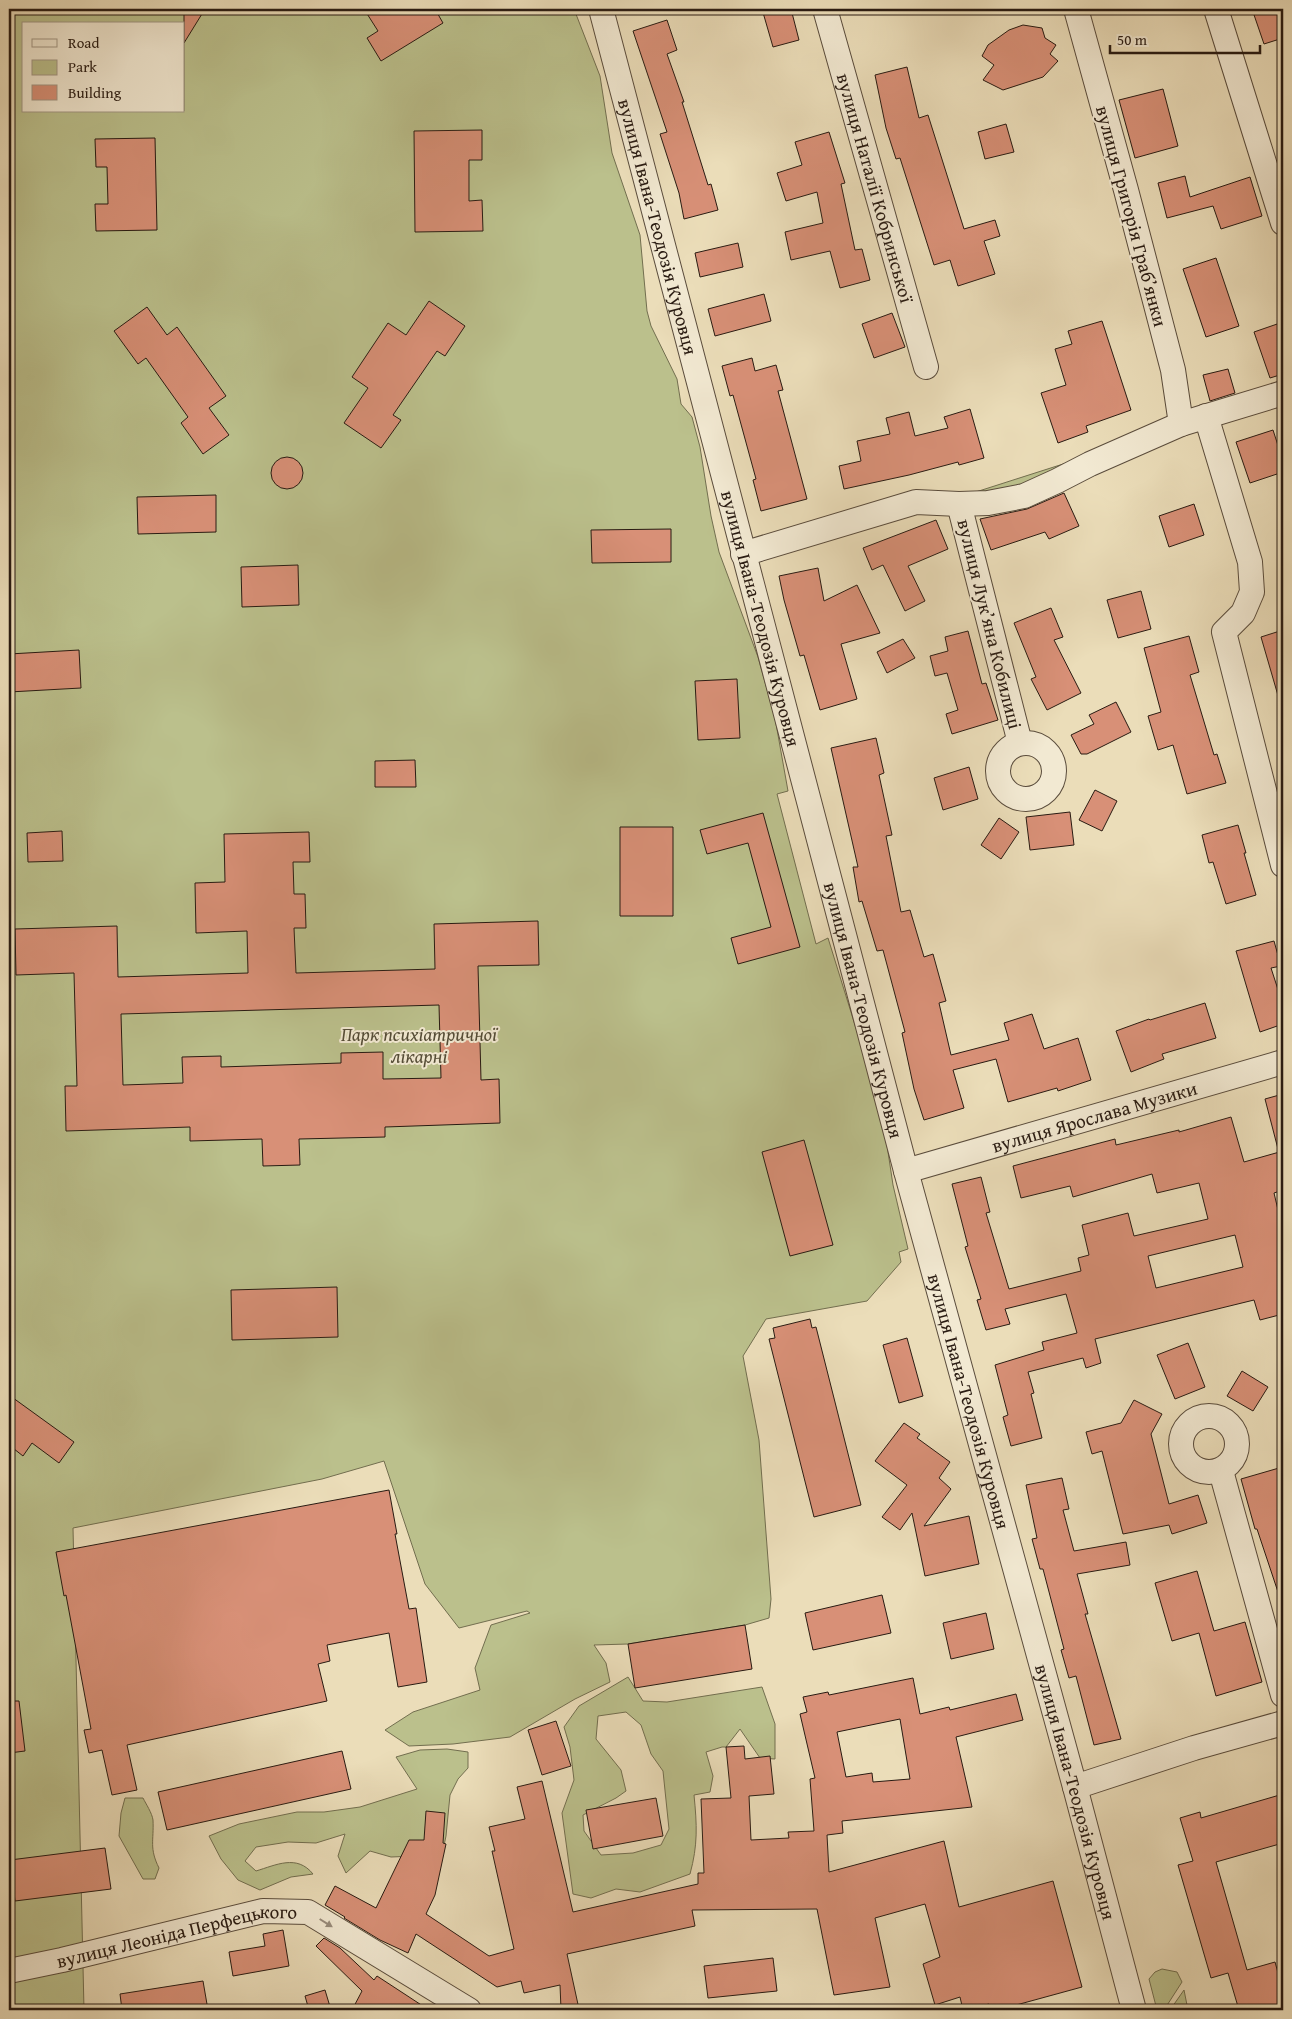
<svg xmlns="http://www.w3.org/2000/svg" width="1292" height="2019" viewBox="0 0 1292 2019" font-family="'Gentium Book Plus',serif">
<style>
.green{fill:#bbc08c;stroke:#726e4f;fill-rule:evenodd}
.building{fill:#d89077;stroke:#291b12;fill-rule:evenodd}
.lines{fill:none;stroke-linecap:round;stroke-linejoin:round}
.minor-casing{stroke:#5a4c3c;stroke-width:26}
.minor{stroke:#f2e9d2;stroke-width:24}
.oneway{fill:#988c7c}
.labels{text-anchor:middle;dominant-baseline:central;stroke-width:4;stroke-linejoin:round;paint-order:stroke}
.street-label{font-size:19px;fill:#291b12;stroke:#f2e9d2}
.park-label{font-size:19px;font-style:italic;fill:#554d37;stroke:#f2e9d2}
</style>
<rect width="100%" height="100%" fill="#ebddb9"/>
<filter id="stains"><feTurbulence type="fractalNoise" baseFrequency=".004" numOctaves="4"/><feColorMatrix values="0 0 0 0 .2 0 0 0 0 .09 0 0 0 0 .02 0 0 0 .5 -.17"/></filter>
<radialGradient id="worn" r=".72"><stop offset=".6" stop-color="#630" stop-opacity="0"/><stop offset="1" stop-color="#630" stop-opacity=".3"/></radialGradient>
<path class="green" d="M9,9H574L600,76L612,153L640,235L647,311L651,326L677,379L681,404L692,417L700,447L711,516L719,552L758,657L775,718L788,791L777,794L816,944L828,938L882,1112L893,1185L908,1249L899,1252L901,1262L867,1301L766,1319L743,1356L759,1440L771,1599L769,1618L745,1625L628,1644L594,1645L606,1663L610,1682L575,1699L510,1737L453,1744L409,1746L385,1730L413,1712L480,1690L475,1668L491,1625L530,1613L527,1611L459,1628L425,1584L384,1461L322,1479L73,1528L84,2010H9ZM24,24H184V111H24Z
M1085,457L1046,479L957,498Z
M628,1677L643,1701L667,1702L762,1687L775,1724V1759L760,1758L740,1729L726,1747H722L706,1752L713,1776L710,1792L694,1795C697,1825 698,1845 690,1874L640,1892L616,1889L591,1898L573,1894L562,1813L574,1780L570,1747L564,1727L579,1706ZM626,1712L641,1725L651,1754L663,1771L669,1829L661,1845L633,1853L601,1855L584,1831L583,1815L616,1798L626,1791L621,1770L596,1739L598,1716Z
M447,1749L468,1752V1768L458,1779L450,1795L446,1836L442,1855L391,1857L370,1851L346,1873L338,1856L345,1834L316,1843L288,1842L256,1847L245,1861L256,1871C276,1865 297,1854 313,1874L291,1877L260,1890L238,1880L221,1859L209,1836L239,1824L297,1812H324L360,1807L417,1789L396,1757L420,1750Z
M125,1798H143C146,1804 152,1813 153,1820C154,1841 149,1848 159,1868L155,1879H143L119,1836L121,1813Z
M1162,1969L1177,1972L1182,1982L1164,2010H1157L1149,1979L1155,1972Z
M1184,1990L1188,2010H1170Z"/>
<path class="building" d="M184,9H205L184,43Z
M364,9H435L443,23L381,61L367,38L378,31Z
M762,9H791L799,40L773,47Z
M1252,9H1283V38L1264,44Z
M667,20L677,50L667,54L684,102H682L708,185L711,184L718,210L684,219L679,193L660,134L667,132L633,31Z
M1023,25L1042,28L1045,38L1056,45L1050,54L1058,61L1043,77L1003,90L983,80L994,65L982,56L988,45L1009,30Z
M907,67L919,118L928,115L964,229L995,220L1000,236L984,241L995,274L958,286L950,260L934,265L900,158L896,159L886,128L875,75Z
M1163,89L1178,146L1135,158L1119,100Z
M1006,124L1014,152L985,159L978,132Z
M482,130V160H469V201L482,200L483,231L415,232L414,131Z
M829,132L845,183L841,184L855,250L862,249L870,280L840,288L830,251L791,260L785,232L823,223L817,192L786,201L777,173L802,165L795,142Z
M155,138L157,230L96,231L95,204H108L107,167H96L95,139Z
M1185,176L1190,197L1250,177L1262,216L1221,229L1213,206L1167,218L1158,183Z
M738,243L743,267L700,277L695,253Z
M1216,258L1239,326L1206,337L1183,269Z
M764,294L771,321L715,336L708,309Z
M429,301L465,326L445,356L437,351L393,415L401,420L381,448L344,423L368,388L352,377L388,323L406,335Z
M147,307L167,335L177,327L226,396L209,408L229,435L203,454L181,423L188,417L146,358L138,364L114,331Z
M892,313L905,347L874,358L862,324Z
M1102,321L1131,410L1086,426L1088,432L1058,443L1041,393L1066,385L1055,349L1072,344L1068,331Z
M1283,322V374L1270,378L1254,332Z
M752,358L755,371L776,365L783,390L778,391L807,499L761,511L753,480L756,479L733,395L730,396L722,366Z
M1228,369L1235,393L1210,401L1203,375Z
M970,409L984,458L959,465L958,462L909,475L844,489L839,466L861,461L857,441L890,434L886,418L909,412L915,436L948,428L944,417Z
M1273,430L1283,461V472L1250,483L1236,442Z
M271 473a16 16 0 1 1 32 0a16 16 0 1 1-32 0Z
M1064,493L1079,526L1049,539L1045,532L991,550L980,519L1027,509Z
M216,495V532L138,534L137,497Z
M1194,504L1204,535L1169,547L1159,516Z
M936,520L948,549L908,566L925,601L905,611L883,565L872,570L863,548Z
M671,529V562L592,563L591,530Z
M298,565L299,605L242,607L241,567Z
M818,568L824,601L857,585L880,633L841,644L857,699L820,710L804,655L800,656L784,600L779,576Z
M1141,591L1151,629L1118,638L1107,600Z
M1051,608L1063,637L1054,640L1081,693L1047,710L1031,679L1036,677L1014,623Z
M1283,630V698L1279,699L1261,637Z
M968,631L982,684L986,683L998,720L952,734L946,714L958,710L947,673L935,676L930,656L948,651L945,637Z
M1189,636L1199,672L1190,675L1214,755L1217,754L1226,783L1187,794L1173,745L1158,750L1148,716L1161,712L1144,648Z
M903,639L915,658L887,673L877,652Z
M79,650L81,688L9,692V654Z
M737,679L740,738L698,740L695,681Z
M1116,702L1131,732L1087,754H1081L1071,735L1094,724L1089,715Z
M876,738L884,773L879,775L892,835L886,836L901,912L910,910L924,957L933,954L946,1001L939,1003L951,1055L1009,1040L1004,1023L1032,1014L1044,1049L1078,1038L1091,1080L1058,1091L1057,1088L1008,1102L996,1059L953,1070L964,1108L924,1120L914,1089L902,1033L905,1032L883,950L877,951L862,901L859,902L853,867H858L831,748Z
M415,760L416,787H375V761Z
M969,767L978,799L943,810L934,778Z
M1095,790L1117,801L1102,831L1079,820Z
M1070,812L1074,845L1030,850L1026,817Z
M763,813L800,947L738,964L731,938L771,927L748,843L707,854L700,830Z
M999,818L1019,832L1001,859L981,845Z
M1238,825L1246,853H1244L1256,895L1226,904L1213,862L1209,863L1202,835Z
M620,827H673V916H620Z
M62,831L63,861L28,862L27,833Z
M309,832L310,862H293L294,894H305L306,928H294L296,973L435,969L434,924L538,921L539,965L478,966L481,1080L499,1079L500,1123L385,1127V1137L299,1139L300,1165L263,1166L262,1139L190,1141V1127L66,1131L65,1086H77L74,973L16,975L15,929L117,926L118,977L248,973L247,931L196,933L195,883L225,882L224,834ZM439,1005L441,1078L383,1079V1052L341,1053V1063L221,1067V1056L182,1057L183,1083L123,1085L121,1014Z
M1274,941L1281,966L1271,968L1283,1005V1024L1260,1032L1236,951Z
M1205,1003L1216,1038L1162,1054L1164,1059L1131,1072L1116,1031L1149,1019L1150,1020Z
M1283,1094V1148L1278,1149L1265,1099Z
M1231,1117L1244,1162L1283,1151V1190L1274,1193L1283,1231V1314L1260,1320L1254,1300L1095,1339L1101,1363L1086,1368L1083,1358L1028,1372L1034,1393L1031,1394L1042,1438L1011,1446L1003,1417L1008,1415L995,1365L1044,1350L1042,1342L1077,1333L1066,1294L1005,1309L1010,1324L986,1330L977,1300L981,1299L965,1247L968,1246L952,1184L981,1177L990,1212L986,1213L1009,1289L1081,1271L1078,1258L1089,1255L1082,1225L1128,1213L1134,1236L1208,1219L1199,1183L1157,1193L1152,1174L1073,1197L1070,1186L1021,1198L1013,1166L1115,1139L1116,1145L1179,1130V1132ZM1235,1235L1243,1267L1156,1288L1148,1256Z
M804,1140L833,1245L790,1256L762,1152Z
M337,1287L338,1337L232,1340L231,1290Z
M810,1319L812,1328L816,1327L861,1505L814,1517L769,1339L775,1338L773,1328Z
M907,1338L923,1396L899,1403L883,1345Z
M1188,1343L1205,1387L1175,1399L1157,1355Z
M1242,1371L1268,1387L1253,1411L1227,1396Z
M9,1395L74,1442L59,1463L32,1443L23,1456L9,1445Z
M1134,1400L1162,1414L1151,1434L1169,1504L1198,1495L1207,1523L1172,1534L1169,1525L1123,1534L1102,1451L1092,1454L1086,1432L1121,1423Z
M904,1423L920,1434L917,1438L950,1462L939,1478L951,1489L924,1526L969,1516L979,1564L925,1576L912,1513L900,1530L882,1517L907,1485L875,1461Z
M1279,1468L1283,1484V1598H1280L1257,1529H1255L1241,1479Z
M1062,1478L1069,1509L1063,1510L1074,1551L1126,1542L1130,1565L1077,1574L1088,1614H1085L1121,1739L1094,1745L1076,1676L1069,1678L1061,1650L1064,1649L1043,1569H1040L1032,1539L1037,1538L1026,1485Z
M389,1490L397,1534H395L409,1609L416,1608L427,1682L398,1687L389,1633L327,1645L330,1661L318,1664L327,1701L127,1745L137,1790L112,1795L102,1750L89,1753L84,1730L91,1729L66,1595L64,1596L56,1552Z
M1197,1571L1214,1631L1245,1622L1262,1682L1216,1696L1199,1633L1172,1641L1155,1583Z
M882,1595L891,1633L813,1650L805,1613Z
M986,1613L994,1649L951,1659L943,1623Z
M745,1625L752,1669L635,1688L628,1644Z
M913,1678L920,1714L949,1707L950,1710L1016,1694L1023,1720L956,1737L972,1807L842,1821L843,1833L827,1835L829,1872L944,1841L959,1907L1053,1881L1082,1987L998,2010H991L989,2004L963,2010L960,1997L935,2005L923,1964L940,1957L925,1904L875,1918L890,1987L834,1995L817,1909L692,1910L695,1926L567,1954L579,2009H561L560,1985L524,1993L521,1981L497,1987L416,1934L408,1953L380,1940L344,1918L345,1917L325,1905L335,1886L376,1908L409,1840H424L426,1811L445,1813L443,1843L446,1844L435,1895L426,1914L489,1956L514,1949L492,1851H495L489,1827L525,1819L517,1787L542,1781L573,1912L698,1884V1873H704L701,1799L731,1798L726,1747L744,1746L745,1759L770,1756L774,1794L749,1796L751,1840L789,1838L788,1832L814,1831L810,1779L815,1778L800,1714L807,1712L803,1697L828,1692L829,1695ZM900,1719L910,1779L873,1782L872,1773L846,1777L837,1732Z
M9,1701H19L25,1751L9,1753Z
M556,1721L571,1766L542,1775L528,1730Z
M342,1751L351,1789L167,1830L158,1792Z
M1283,1794V1843L1216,1862L1247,1970L1275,1962L1280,1980L1283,1979V2010H1239L1228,1973L1211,1978L1178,1865L1193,1861L1180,1818L1200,1812L1201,1818Z
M656,1798L663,1836L593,1849L586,1810Z
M105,1848L111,1889L15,1901L10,1860Z
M283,1930L289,1966L233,1976L229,1952L265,1946L263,1934Z
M324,1938L340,1948L374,1980L377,1976L429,2010H352L362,1991L316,1946Z
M773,1958L777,1991L708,1998L704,1966Z
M203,1981L208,2010H122L120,1994Z
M325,1990L331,2010H309L305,1996Z"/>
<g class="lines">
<g class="minor-casing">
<g id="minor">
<path id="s1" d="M601,9L906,1171L1075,1787L1134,2010"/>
<path id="s2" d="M825,9L926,367"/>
<path d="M1076,9L1126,190L1173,370L1181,424"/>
<path d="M1216,9L1283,223"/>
<path d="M1206,416L1250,562L1252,592L1243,613L1224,632L1283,865"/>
<path d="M959,504L1020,743"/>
<path d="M743,554L916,502L959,504L988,503L1024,496L1057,481L1090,464L1181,424L1283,393"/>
<circle cx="1026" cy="771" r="28"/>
<path id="s3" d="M906,1171L1283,1062"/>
<circle cx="1209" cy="1444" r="28"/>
<path d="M1221,1471L1283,1695"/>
<path d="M1075,1787L1194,1748L1283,1723"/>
<path id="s4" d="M9,1971L62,1960L263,1911L308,1912L469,2010"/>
</g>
</g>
<use href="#minor" class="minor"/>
</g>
<defs><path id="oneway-solid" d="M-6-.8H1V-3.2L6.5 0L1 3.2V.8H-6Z" transform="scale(1.25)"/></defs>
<use class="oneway" href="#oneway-solid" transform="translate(326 1923) rotate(32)"/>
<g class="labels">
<g class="street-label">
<text stroke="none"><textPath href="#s2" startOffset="186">вулиця Наталії Кобринської</textPath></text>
<text transform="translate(1132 216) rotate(75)">вулиця Григорія Грабʼянки</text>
<text stroke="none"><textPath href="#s1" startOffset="225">вулиця Івана-Теодозія Куровця</textPath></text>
<text stroke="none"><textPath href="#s1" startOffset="630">вулиця Івана-Теодозія Куровця</textPath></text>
<text transform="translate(990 624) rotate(76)">вулиця Лукʼяна Кобилиці</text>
<text stroke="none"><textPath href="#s1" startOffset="1035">вулиця Івана-Теодозія Куровця</textPath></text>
<text stroke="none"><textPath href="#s3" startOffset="196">вулиця Ярослава Музики</textPath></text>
<text stroke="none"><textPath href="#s1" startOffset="1440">вулиця Івана-Теодозія Куровця</textPath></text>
<text stroke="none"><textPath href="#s1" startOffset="1845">вулиця Івана-Теодозія Куровця</textPath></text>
<text stroke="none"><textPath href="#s4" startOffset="172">вулиця Леоніда Перфецького</textPath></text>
</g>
<g class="park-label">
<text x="419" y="1034">Парк психіатричної<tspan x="419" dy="22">лікарні</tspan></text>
</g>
</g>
<rect width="1292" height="2019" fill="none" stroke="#ebddb9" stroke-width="30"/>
<rect x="10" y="10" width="1272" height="1999" fill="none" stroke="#291b12" stroke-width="2.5"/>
<rect x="15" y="15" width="1262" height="1989" fill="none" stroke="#291b12"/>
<rect x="22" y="22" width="162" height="90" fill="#f2e9d2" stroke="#a29785"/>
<rect x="32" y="39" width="25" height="8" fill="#f2e9d2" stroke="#a29785"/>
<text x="68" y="48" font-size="15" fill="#291b12">Road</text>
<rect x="32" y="60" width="25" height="15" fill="#bbc08c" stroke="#a29785"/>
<text x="68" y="72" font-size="15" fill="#291b12">Park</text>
<rect x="32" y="85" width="25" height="15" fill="#d89077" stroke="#a29785"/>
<text x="68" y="98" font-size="15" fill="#291b12">Building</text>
<path d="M1110 45v8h150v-8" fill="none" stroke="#291b12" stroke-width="2.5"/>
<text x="1117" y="45" font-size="15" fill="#291b12" stroke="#f2e9d2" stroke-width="4" paint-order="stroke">50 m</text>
<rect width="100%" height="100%" filter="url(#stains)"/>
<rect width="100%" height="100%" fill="url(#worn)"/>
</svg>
